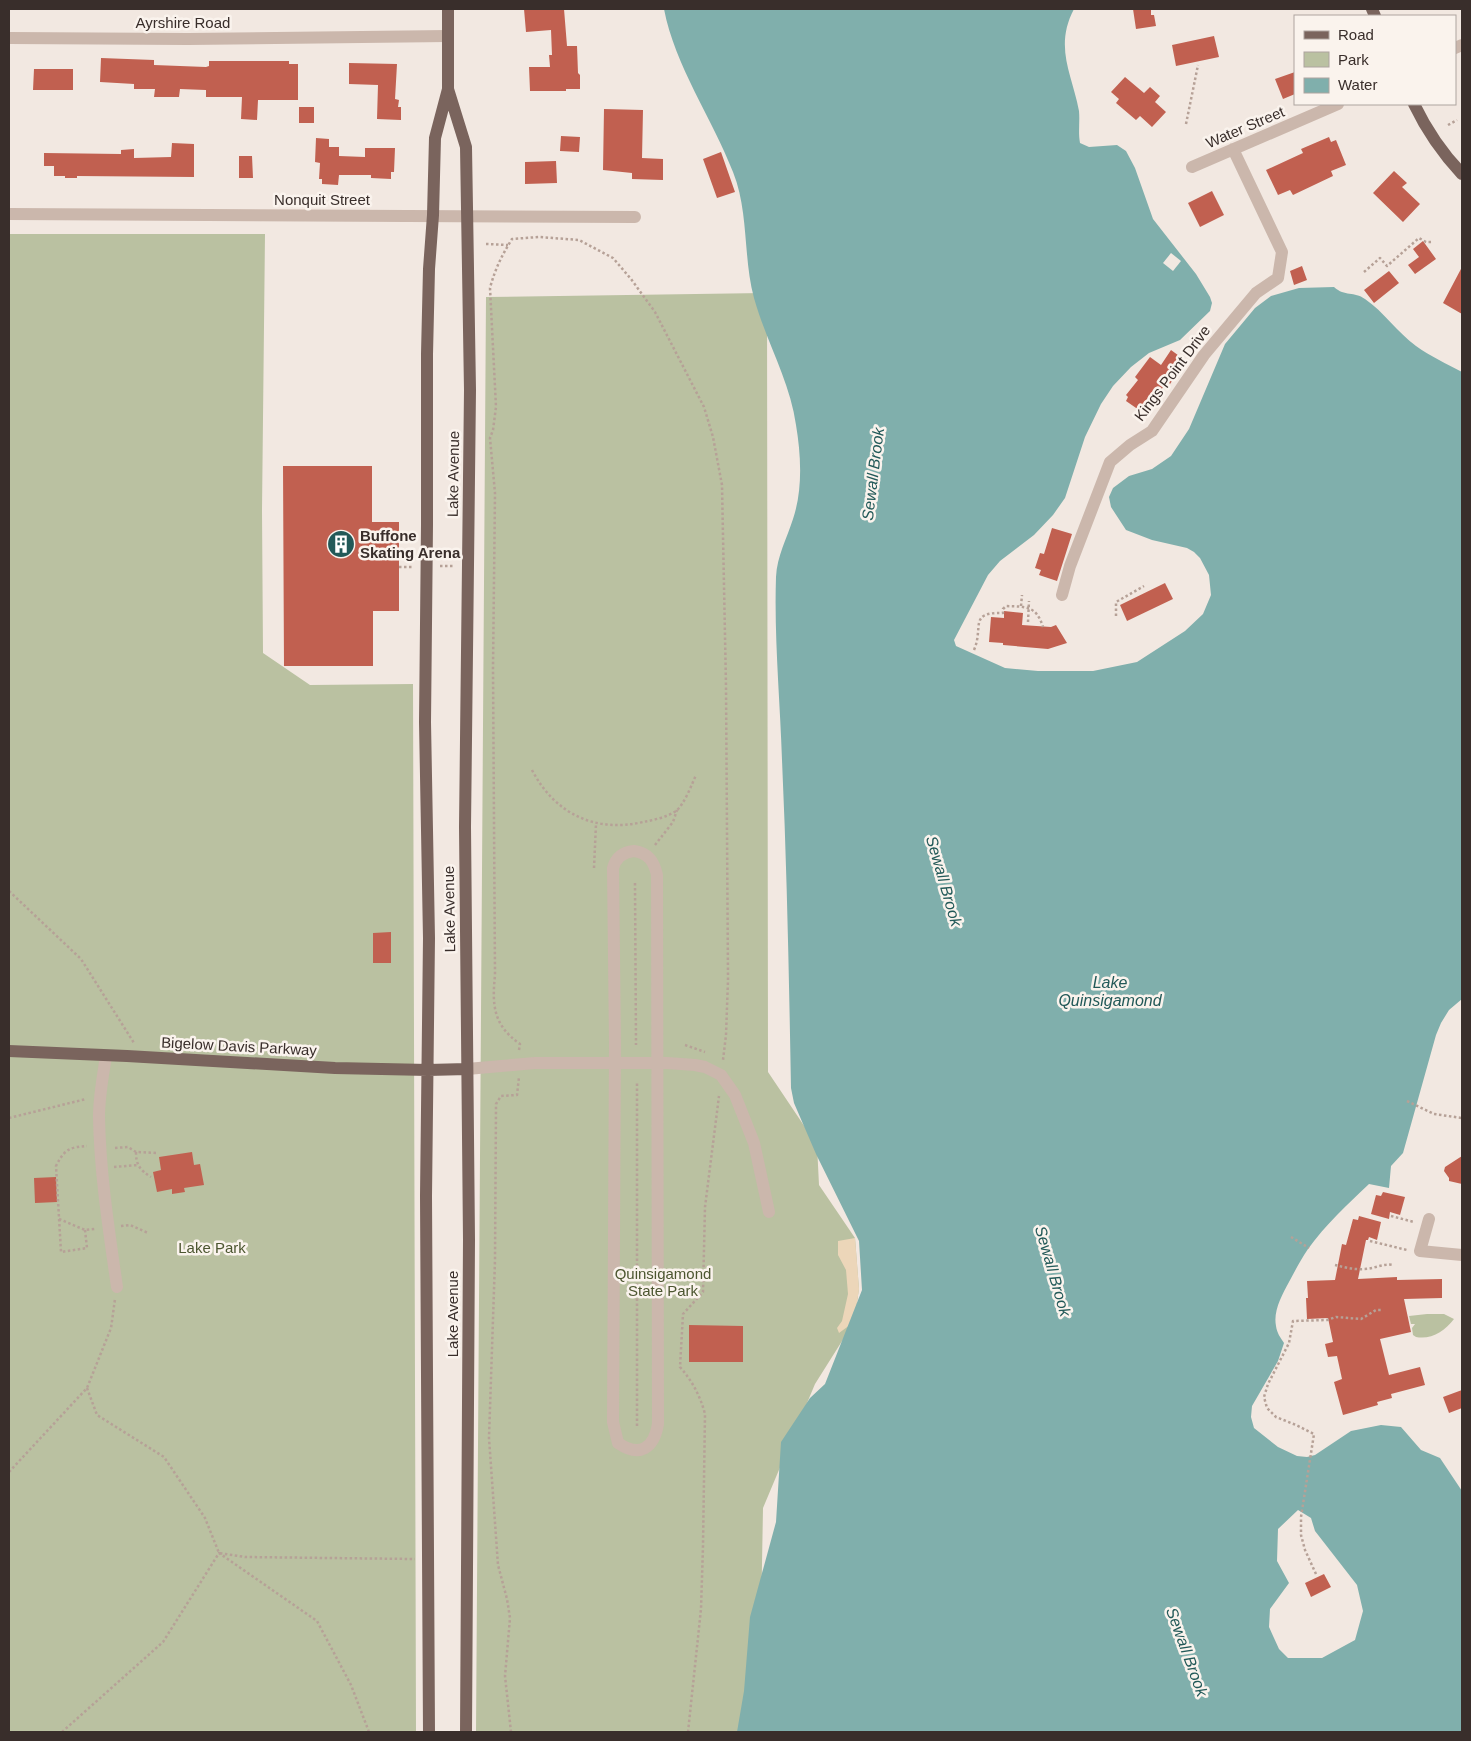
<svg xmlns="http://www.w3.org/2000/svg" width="1471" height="1741" viewBox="0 0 1471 1741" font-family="Arial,sans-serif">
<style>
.green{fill:#bac1a1}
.sand{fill:#ecd6b9}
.water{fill:#80afac;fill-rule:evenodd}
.pier{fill:#f2e8e1}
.building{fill:#c16050}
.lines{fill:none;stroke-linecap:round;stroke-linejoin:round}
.path{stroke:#b6a197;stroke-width:2.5;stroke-dasharray:2.5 2.5;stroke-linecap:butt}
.minor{stroke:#cbb7ac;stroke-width:12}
.major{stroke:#7a645d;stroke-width:12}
.labels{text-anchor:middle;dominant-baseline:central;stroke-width:5;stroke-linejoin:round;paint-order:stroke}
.street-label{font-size:15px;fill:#392e2b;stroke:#faf3ed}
.poi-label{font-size:15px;font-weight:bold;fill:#392e2b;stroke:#faf3ed;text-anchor:start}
.park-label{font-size:15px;fill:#4c5630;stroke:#faf3ed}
.water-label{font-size:16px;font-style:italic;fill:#225958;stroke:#faf3ed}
</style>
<rect width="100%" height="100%" fill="#f2e8e1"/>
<path class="green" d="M9,234H265L262,511L263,653L310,685L413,684L416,1732H9Z
M767,293L768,1072L817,1145L819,1185L855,1238L859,1289L854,1322L815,1384L763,1508L759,1732H476L486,297Z
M1427,1314H1444L1454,1319C1445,1331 1431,1340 1416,1337L1413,1335L1412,1328L1415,1324H1411L1409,1316Z"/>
<path class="sand" d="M855,1238L859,1289L854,1322L839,1333L837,1328L842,1321L848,1294L846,1270L838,1255V1241Z"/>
<path class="water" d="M664,9H1074C1054,47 1072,74 1079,111C1080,122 1078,132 1080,143L1089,147L1117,145L1126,151L1135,168L1153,219L1196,274L1210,297L1212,303L1210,311L1180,340L1149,353L1131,367L1113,386L1101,404L1085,437L1065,498L1053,515L1034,535L1000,561L988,575L954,640L956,646L1005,668L1038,671H1093L1137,662L1185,631L1203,614L1211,595L1209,575L1200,558L1194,552L1187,548L1152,540L1126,530L1111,507L1109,497L1113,488L1129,476L1152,469L1171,456L1189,429L1225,344L1255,308L1271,296L1299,288L1334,287C1345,297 1354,291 1365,299C1384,312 1397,332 1416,346C1430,356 1447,364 1462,372V999L1449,1010L1441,1023L1436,1035L1403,1153L1391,1166L1389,1188L1369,1184C1348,1204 1325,1225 1308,1249C1301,1259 1295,1271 1289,1282C1282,1295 1273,1311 1276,1326C1277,1333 1280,1337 1284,1343L1278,1361L1252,1406L1251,1417L1254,1428L1278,1447L1297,1456L1307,1457L1315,1455L1351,1431L1381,1425L1401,1427L1421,1450L1440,1458L1462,1491V1732H737L744,1691L750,1617L776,1522L781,1442L810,1398L825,1384L862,1290L859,1241L816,1154L794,1103L791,1088C789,979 787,869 782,760C780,699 774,638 776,577C777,556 787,538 793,519C803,489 801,455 796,425C790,381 766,341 754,298C743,258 749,212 733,172C712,118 675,66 664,9ZM1298,1510L1311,1518L1315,1531L1357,1585L1363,1611L1355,1640L1322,1658H1288L1279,1649L1269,1627L1270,1609L1289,1583L1277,1561L1278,1529Z"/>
<path class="pier" d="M1171,253L1181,261L1173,271L1163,263Z"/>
<path class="building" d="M524,9H564L567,46H577L578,73L580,75V89H566V91H530L529,67H550L549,55H552L551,30L526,32Z
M1133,9H1151V15H1154L1156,26L1136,29Z
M1214,36L1219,57L1176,66L1172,45Z
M101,58L154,60V65L206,67L209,66V61H289V64H298V100H258L257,120L241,119L242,97H206V90L180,89L179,97H154L155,89H134V84L100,82Z
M349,63L397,64L395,99L399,100L398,107H401V120L377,119L378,85L349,84Z
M34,69H73V90H33Z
M1295,72V94L1283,99L1275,79Z
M1125,77L1144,93L1150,87L1160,96L1155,102L1166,112L1152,127L1140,116L1136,120L1116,103L1119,99L1111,92Z
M299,107H314V123H299Z
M604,109L643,110L642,158L663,159V180L632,179V173L603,170Z
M561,136L580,137L579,152L560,151Z
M1329,137L1331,142L1336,140L1346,165L1331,171L1333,176L1293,195L1290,190L1278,195L1266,170L1303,153L1301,149Z
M316,138L329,139V147H339V156L365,157V148H395L394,172H391V179L371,178V175H339L338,185L322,184V179H319L320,163L315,162Z
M172,143L194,144V177L77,176V178H65V176H54V166H44V153L121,154V150L134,149V158L171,157Z
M721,152L735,192L717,198L703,159Z
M239,156H252L253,178H239Z
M556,161L557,183L525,184V162Z
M1394,171L1407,183L1402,187L1420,204L1403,222L1373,193Z
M1212,191L1224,215L1200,227L1188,203Z
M1423,241L1436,259L1415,274L1408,265L1419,257L1413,249Z
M1302,266L1307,280L1294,285L1290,271Z
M1462,267V314L1443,303Z
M1389,271L1399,283L1374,303L1364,290Z
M1171,350L1186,361L1170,384L1168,381L1158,394L1153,391L1139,410L1126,401L1128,397L1126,395L1138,380L1135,377L1150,357L1161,365Z
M283,466H372V522H399V611H373V666H284Z
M1052,528L1072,534L1057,581L1039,575L1041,570L1035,568L1040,553L1044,554Z
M1165,583L1173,599L1127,621L1120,605Z
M1004,611L1023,613L1022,625L1051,627L1056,625L1067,643L1048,649L1003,645V643L989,642L991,617L1004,618Z
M391,932V963H373V933Z
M192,1152L194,1165L200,1164L204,1185L184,1188L185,1192L172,1194V1189L157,1192L153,1172L161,1170L159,1157Z
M1462,1156V1184L1449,1181V1178L1444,1171L1445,1167Z
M56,1177L57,1202L35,1203L34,1178Z
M1383,1192L1405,1197L1400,1215L1390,1212L1389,1219L1371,1214L1376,1195L1381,1196Z
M1359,1216L1381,1222L1377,1240L1369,1237L1368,1240H1366L1358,1279L1397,1277V1280L1442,1279V1298L1404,1299L1411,1332L1380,1339L1389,1375L1420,1367L1425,1385L1391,1394L1392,1398L1377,1402L1378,1405L1343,1415L1334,1382L1342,1379L1337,1356L1328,1357L1325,1344L1333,1342L1328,1318L1307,1319L1306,1298H1308L1307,1281L1335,1280L1342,1244L1346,1245L1353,1219L1358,1220Z
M689,1325L743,1326V1362H689Z
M1462,1390V1408L1449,1413L1443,1397Z
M1324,1574L1331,1587L1311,1597L1305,1583Z"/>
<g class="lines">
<path class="path" d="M1186,124L1198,65
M1448,125L1457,120
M486,244L508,245
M1364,272L1380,258L1387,266L1419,238L1426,242H1432
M440,566H454
M399,567H413
M1021,606L1022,595
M1116,616V602L1144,586
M1028,622L1029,601
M974,650C984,627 968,612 1003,613V609L1006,606C1026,607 1036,605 1043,627
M532,770C555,814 595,833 643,822C654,820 667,817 676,811C684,805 692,784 696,775
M655,845L673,822L677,810
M594,868L596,824
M635,883L636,1045
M9,891L81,959L134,1043
M685,1045L705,1052
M519,1050L520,1044C493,1025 492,1005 495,975L493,668L495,493L490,438L493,430L496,407L490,288C495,269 502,255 512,239L539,237L579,240L613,258L631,279L655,312L704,407L713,437L722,485L726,686L728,980L726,1035L723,1060
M1407,1101L1434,1114L1462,1118
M9,1118L86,1099
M115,1148L128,1147L136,1152L157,1153
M136,1152C136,1165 140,1170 151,1177
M114,1167L138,1165
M1391,1216L1414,1222
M59,1219L85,1230L95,1229
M121,1226L130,1225L148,1233
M85,1230L87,1248L61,1252L56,1166C64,1150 69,1147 87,1146
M1291,1237L1309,1248
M1370,1241L1407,1250
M1335,1265C1344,1267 1354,1270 1364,1269C1374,1269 1383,1263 1393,1265
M87,1388L97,1415L164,1457L205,1518L219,1553L245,1557L415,1559
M637,1426V1082
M9,1472L87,1388L111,1328L115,1299
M1316,1574L1305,1550L1301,1535V1517L1314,1434L1296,1425L1276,1417L1267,1408L1264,1397L1268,1384L1289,1343L1293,1321L1327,1320L1336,1317L1361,1319L1376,1310H1382
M62,1732L163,1642L219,1553L317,1621L351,1685L369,1732
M511,1732L505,1676L510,1618L507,1599L498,1565L489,1438L495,1260L496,1104L501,1096L517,1095L519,1077
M688,1732L701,1609L703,1546L705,1414C700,1395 692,1381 680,1367L683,1314L703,1292L705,1207L719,1096"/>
<path class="minor" d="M9,38L188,39L448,36
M1455,48L1462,45
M1192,167L1338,104
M9,214L635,217
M1062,595L1070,566L1110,462L1130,445L1152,431L1204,355L1256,293L1278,278L1282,252L1233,149
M634,851C648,853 654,861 657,875L658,1424C654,1448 640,1458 618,1443L613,1422L615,1045L613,868C616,857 623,852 634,851Z
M106,1056C103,1076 99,1096 99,1117C100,1174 109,1231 117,1287
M467,1069L535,1063H667L695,1065L705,1067L721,1075L735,1095L754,1143L769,1212
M1429,1219L1420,1251L1462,1255"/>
<path class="major" d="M1372,9L1375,16
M448,89L466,147L470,390L465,827L469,1239L466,1732
M1414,104C1426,129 1443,154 1462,174
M9,1051L127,1056L335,1068L428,1070L467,1069
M429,1732L426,1196L429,938L425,722L427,525V354L429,269L433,215L435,138L448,89V9"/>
</g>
<defs>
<g id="building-disc" transform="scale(1.4375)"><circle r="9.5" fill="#225958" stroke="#faf3ed"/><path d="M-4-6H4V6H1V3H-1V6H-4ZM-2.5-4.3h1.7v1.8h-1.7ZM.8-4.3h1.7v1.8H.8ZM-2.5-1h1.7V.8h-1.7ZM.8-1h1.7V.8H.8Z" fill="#fff"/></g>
</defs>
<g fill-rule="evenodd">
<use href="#building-disc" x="341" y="544"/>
</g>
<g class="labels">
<g class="street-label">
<text x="183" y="22">Ayrshire Road</text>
<text transform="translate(1245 127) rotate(-23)">Water Street</text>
<text x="322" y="199">Nonquit Street</text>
<text transform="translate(1172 373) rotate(-53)">Kings Point Drive</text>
<text transform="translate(453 474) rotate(-89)">Lake Avenue</text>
<text transform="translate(449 909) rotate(-91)">Lake Avenue</text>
<text transform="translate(239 1046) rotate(3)">Bigelow Davis Parkway</text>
<text transform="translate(452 1314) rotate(-90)">Lake Avenue</text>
</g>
<g class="poi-label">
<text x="360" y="535">Buffone<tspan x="360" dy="17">Skating Arena</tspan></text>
</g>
<g class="park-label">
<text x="212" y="1247">Lake Park</text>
<text x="663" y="1273">Quinsigamond<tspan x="663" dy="17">State Park</tspan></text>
</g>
<g class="water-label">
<text transform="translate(873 474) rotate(-83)">Sewall Brook</text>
<text transform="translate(944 881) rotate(74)">Sewall Brook</text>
<text x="1110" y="982">Lake<tspan x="1110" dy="18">Quinsigamond</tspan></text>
<text transform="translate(1053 1271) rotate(74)">Sewall Brook</text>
<text transform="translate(1187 1652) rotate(70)">Sewall Brook</text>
</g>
</g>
<rect width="1471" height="1741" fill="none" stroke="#392e2b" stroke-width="20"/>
<rect x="1294" y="15" width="162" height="90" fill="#faf3ed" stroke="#ada49f"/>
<rect x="1304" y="31" width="25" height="8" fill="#7a645d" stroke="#ada49f"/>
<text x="1338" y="40" font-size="15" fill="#392e2b">Road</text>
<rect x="1304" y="52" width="25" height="15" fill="#bac1a1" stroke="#ada49f"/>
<text x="1338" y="65" font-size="15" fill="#392e2b">Park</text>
<rect x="1304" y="78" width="25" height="15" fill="#80afac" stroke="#ada49f"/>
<text x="1338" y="90" font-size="15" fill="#392e2b">Water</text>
</svg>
